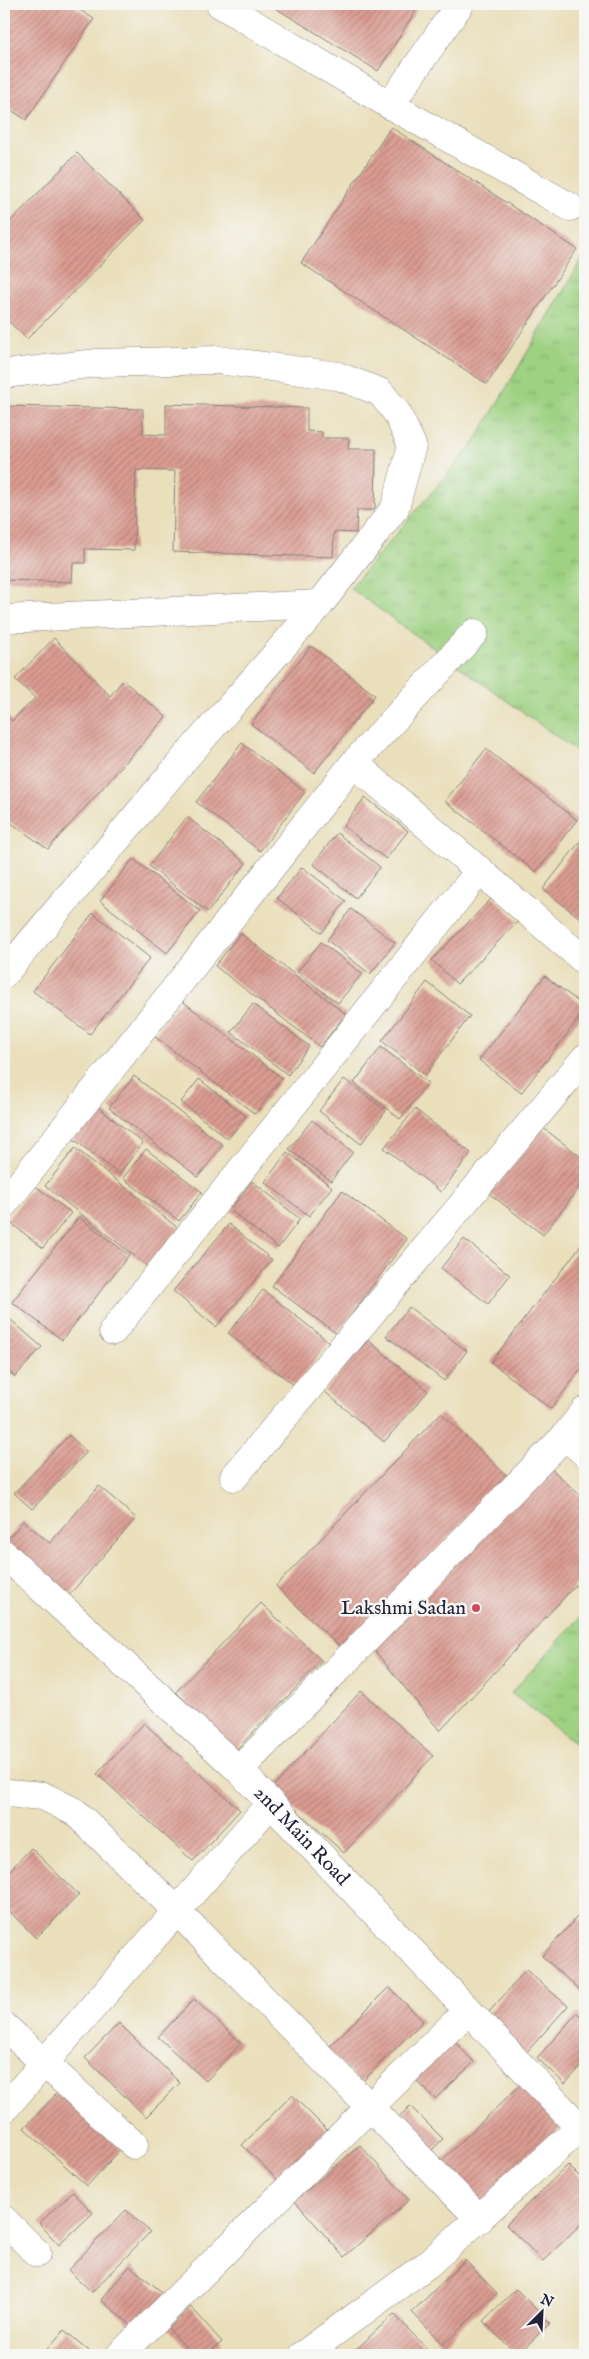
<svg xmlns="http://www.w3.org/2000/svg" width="589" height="2359" viewBox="0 0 589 2359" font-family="'IM FELL English',serif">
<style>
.grass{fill:url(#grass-tufts);stroke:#607a5e}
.building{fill:url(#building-hatch)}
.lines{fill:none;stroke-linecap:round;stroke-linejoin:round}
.minor-casing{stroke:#86807b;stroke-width:29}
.minor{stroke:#fff;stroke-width:28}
.poi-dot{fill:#d1495b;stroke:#f6f6f2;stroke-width:2}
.labels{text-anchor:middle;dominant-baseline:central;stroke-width:5;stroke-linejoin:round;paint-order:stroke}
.poi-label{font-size:20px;fill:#22223b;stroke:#f6f6f2;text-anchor:end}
.street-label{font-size:20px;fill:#22223b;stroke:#f6f6f2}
</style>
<defs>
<pattern id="grass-tufts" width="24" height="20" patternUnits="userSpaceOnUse" patternTransform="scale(1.25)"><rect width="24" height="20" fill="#9ed182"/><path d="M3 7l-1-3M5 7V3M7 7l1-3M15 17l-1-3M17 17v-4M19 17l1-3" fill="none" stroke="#88b371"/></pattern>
<pattern id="building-hatch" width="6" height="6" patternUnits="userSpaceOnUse" patternTransform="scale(1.25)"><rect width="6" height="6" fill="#db9c92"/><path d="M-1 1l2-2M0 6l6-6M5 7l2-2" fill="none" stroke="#b17f78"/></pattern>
</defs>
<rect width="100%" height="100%" fill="#f6f6f2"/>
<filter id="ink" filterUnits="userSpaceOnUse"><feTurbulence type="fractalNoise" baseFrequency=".02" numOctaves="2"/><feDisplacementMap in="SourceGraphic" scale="10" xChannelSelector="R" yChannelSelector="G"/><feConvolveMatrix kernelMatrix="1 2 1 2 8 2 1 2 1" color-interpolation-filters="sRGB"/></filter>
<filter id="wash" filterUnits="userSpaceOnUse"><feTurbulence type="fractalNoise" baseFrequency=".0096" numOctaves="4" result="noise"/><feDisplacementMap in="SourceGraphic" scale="20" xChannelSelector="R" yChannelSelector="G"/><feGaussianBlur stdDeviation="1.12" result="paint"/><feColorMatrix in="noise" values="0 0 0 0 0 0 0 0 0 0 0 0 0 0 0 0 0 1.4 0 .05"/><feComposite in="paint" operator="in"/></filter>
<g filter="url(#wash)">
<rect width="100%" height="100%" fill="#eadfbb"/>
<path class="grass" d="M585,254V757L350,588L474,443Z
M585,1612V1750L511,1693Z"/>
<g id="blocks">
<path class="building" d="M4,4H70L94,19L26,120L4,105Z
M269,4H420L378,71Z
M391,127L577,249L487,384L301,263Z
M77,153L145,220L27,339L4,317V228Z
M166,404L307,408V431L322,432V438H349L348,449H376L375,510H357L356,533L334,532L333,557L173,552L175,471L136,470L134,550L85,549V563H73L72,582L4,580V406L143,409V434L166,435Z
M54,638L110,696L123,680L166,717L48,849L4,818V802L8,798L4,793V713L12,721L35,698L15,679Z
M311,646L375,695L314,773L251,724Z
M242,743L305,792L260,851L196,802Z
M486,749L577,820L536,872L445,801Z
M365,797L408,831L386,859L343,826Z
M187,817L246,863L208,912L149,866Z
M337,833L380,867L356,898L313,864Z
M585,835V922L543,889Z
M133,859L200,911L167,953L100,901Z
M302,867L346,901L322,933L277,898Z
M493,897L518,921L457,984L432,960Z
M351,909L395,943L370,974L327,940Z
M93,913L150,958L90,1034L33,991Z
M240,933L346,1014L320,1047L215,966Z
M321,942L362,974L338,1003L297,972Z
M545,976L585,1007V1011L521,1093L479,1060Z
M427,982L470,1016L425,1075L382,1041Z
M181,1000L282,1078L255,1114L154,1036Z
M253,1004L309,1046L288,1075L231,1032Z
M381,1047L428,1083L400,1119L354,1083Z
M134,1076L223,1145L198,1177L109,1108Z
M199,1079L246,1116L228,1139L181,1102Z
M344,1079L386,1111L361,1144L319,1111Z
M92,1102L143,1143L119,1174L67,1134Z
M415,1109L471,1153L441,1192L384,1148Z
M312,1120L353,1152L331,1181L289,1149Z
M542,1127L585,1160V1180L543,1235L490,1194Z
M75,1148L182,1231L151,1269L45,1186Z
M146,1149L202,1192L179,1221L123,1178Z
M287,1152L332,1187L309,1216L265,1182Z
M252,1181L300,1219L278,1248L230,1210Z
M34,1185L71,1213L43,1248L7,1220Z
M342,1191L407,1239L337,1334L272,1286Z
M79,1217L129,1255L62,1340L12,1302Z
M229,1224L272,1260L216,1327L173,1291Z
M464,1239L510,1275L488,1304L441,1268Z
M585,1240V1364L551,1409L491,1362Z
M263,1290L329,1342L295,1386L228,1333Z
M409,1307L467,1351L444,1381L386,1336Z
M4,1314L42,1347L15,1377L4,1367Z
M368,1340L428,1391L384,1442L324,1391Z
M441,1413L507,1476L342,1649L276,1586Z
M69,1435L87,1452L32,1509L14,1493Z
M541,1459L585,1500V1575L440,1731L366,1640Z
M99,1486L136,1518L64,1601L4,1543L23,1521L50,1543Z
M261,1603L322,1661L236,1750L176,1692Z
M361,1691L433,1756L344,1853L272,1788Z
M144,1723L240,1810L193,1861L97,1774Z
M31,1848L79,1895L36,1938L4,1906V1876Z
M577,1917L585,1925V1995L542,1956Z
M526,1970L568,2006L524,2055L483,2019Z
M389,1987L423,2021L361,2083L327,2049Z
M194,1999L241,2043L206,2081L158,2037Z
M577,2013L585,2020V2062L565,2084L537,2058Z
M119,2023L180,2083L146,2117L85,2058Z
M454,2041L474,2062L435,2099L415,2079Z
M526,2079L567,2122L477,2208L436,2166Z
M58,2092L121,2149L87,2186L24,2128Z
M292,2095L336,2139L286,2188L242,2145Z
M410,2106L443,2139L430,2152L398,2118Z
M360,2145L409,2200L344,2257L295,2201Z
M568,2165L585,2182V2220L543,2261L506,2225Z
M73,2192L93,2213L59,2245L39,2223Z
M126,2210L150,2232L92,2292L68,2270Z
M465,2260L497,2293L443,2345L412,2312Z
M130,2266L168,2297L138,2331L101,2300Z
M516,2289L550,2323L517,2355L483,2321Z
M191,2307L222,2342L207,2355H193L168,2328Z
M394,2314L430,2352L426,2355H350Z
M64,2330L94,2355H42Z"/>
</g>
</g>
<g filter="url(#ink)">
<use href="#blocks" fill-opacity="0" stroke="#86807b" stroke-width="1"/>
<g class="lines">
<g class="minor-casing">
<g id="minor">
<path d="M220,4L390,105L570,207"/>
<path d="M390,105L460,4"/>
<path d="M4,374L97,363L219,360L338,376L380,392L397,413L412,445L395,508L320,604L185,758L4,974"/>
<path d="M4,619L320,604"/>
<path d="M354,763L585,961"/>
<path d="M4,1204L354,763L474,633"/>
<path d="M113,1331L480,870"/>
<path d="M565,1436L585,1453"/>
<path d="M234,1477L585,1058"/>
<path id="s1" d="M4,1554L239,1770L585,2133"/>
<path d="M239,1770L565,1436L585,1411"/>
<path d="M7,1793L43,1796L75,1812L177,1911L480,2219"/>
<path d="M4,2026L134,2145"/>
<path d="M4,2109L270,1804"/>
<path d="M4,2220L37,2253"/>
<path d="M120,2355L468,2010"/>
<path d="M303,2355L428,2264L580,2128"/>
</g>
</g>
<use href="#minor" class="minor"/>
</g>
</g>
<circle class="poi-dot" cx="476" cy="1608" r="5"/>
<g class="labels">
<g class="poi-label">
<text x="466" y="1608">Lakshmi Sadan</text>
</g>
<g class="street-label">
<text stroke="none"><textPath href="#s1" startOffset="410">2nd Main Road</textPath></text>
</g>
</g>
<rect width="589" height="2359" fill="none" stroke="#f6f6f2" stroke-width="20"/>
<g transform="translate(542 2312) rotate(24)" stroke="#f6f6f2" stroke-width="4" paint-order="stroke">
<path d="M0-4L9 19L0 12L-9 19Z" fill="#22223b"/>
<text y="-8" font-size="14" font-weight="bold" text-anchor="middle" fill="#22223b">N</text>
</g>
</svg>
